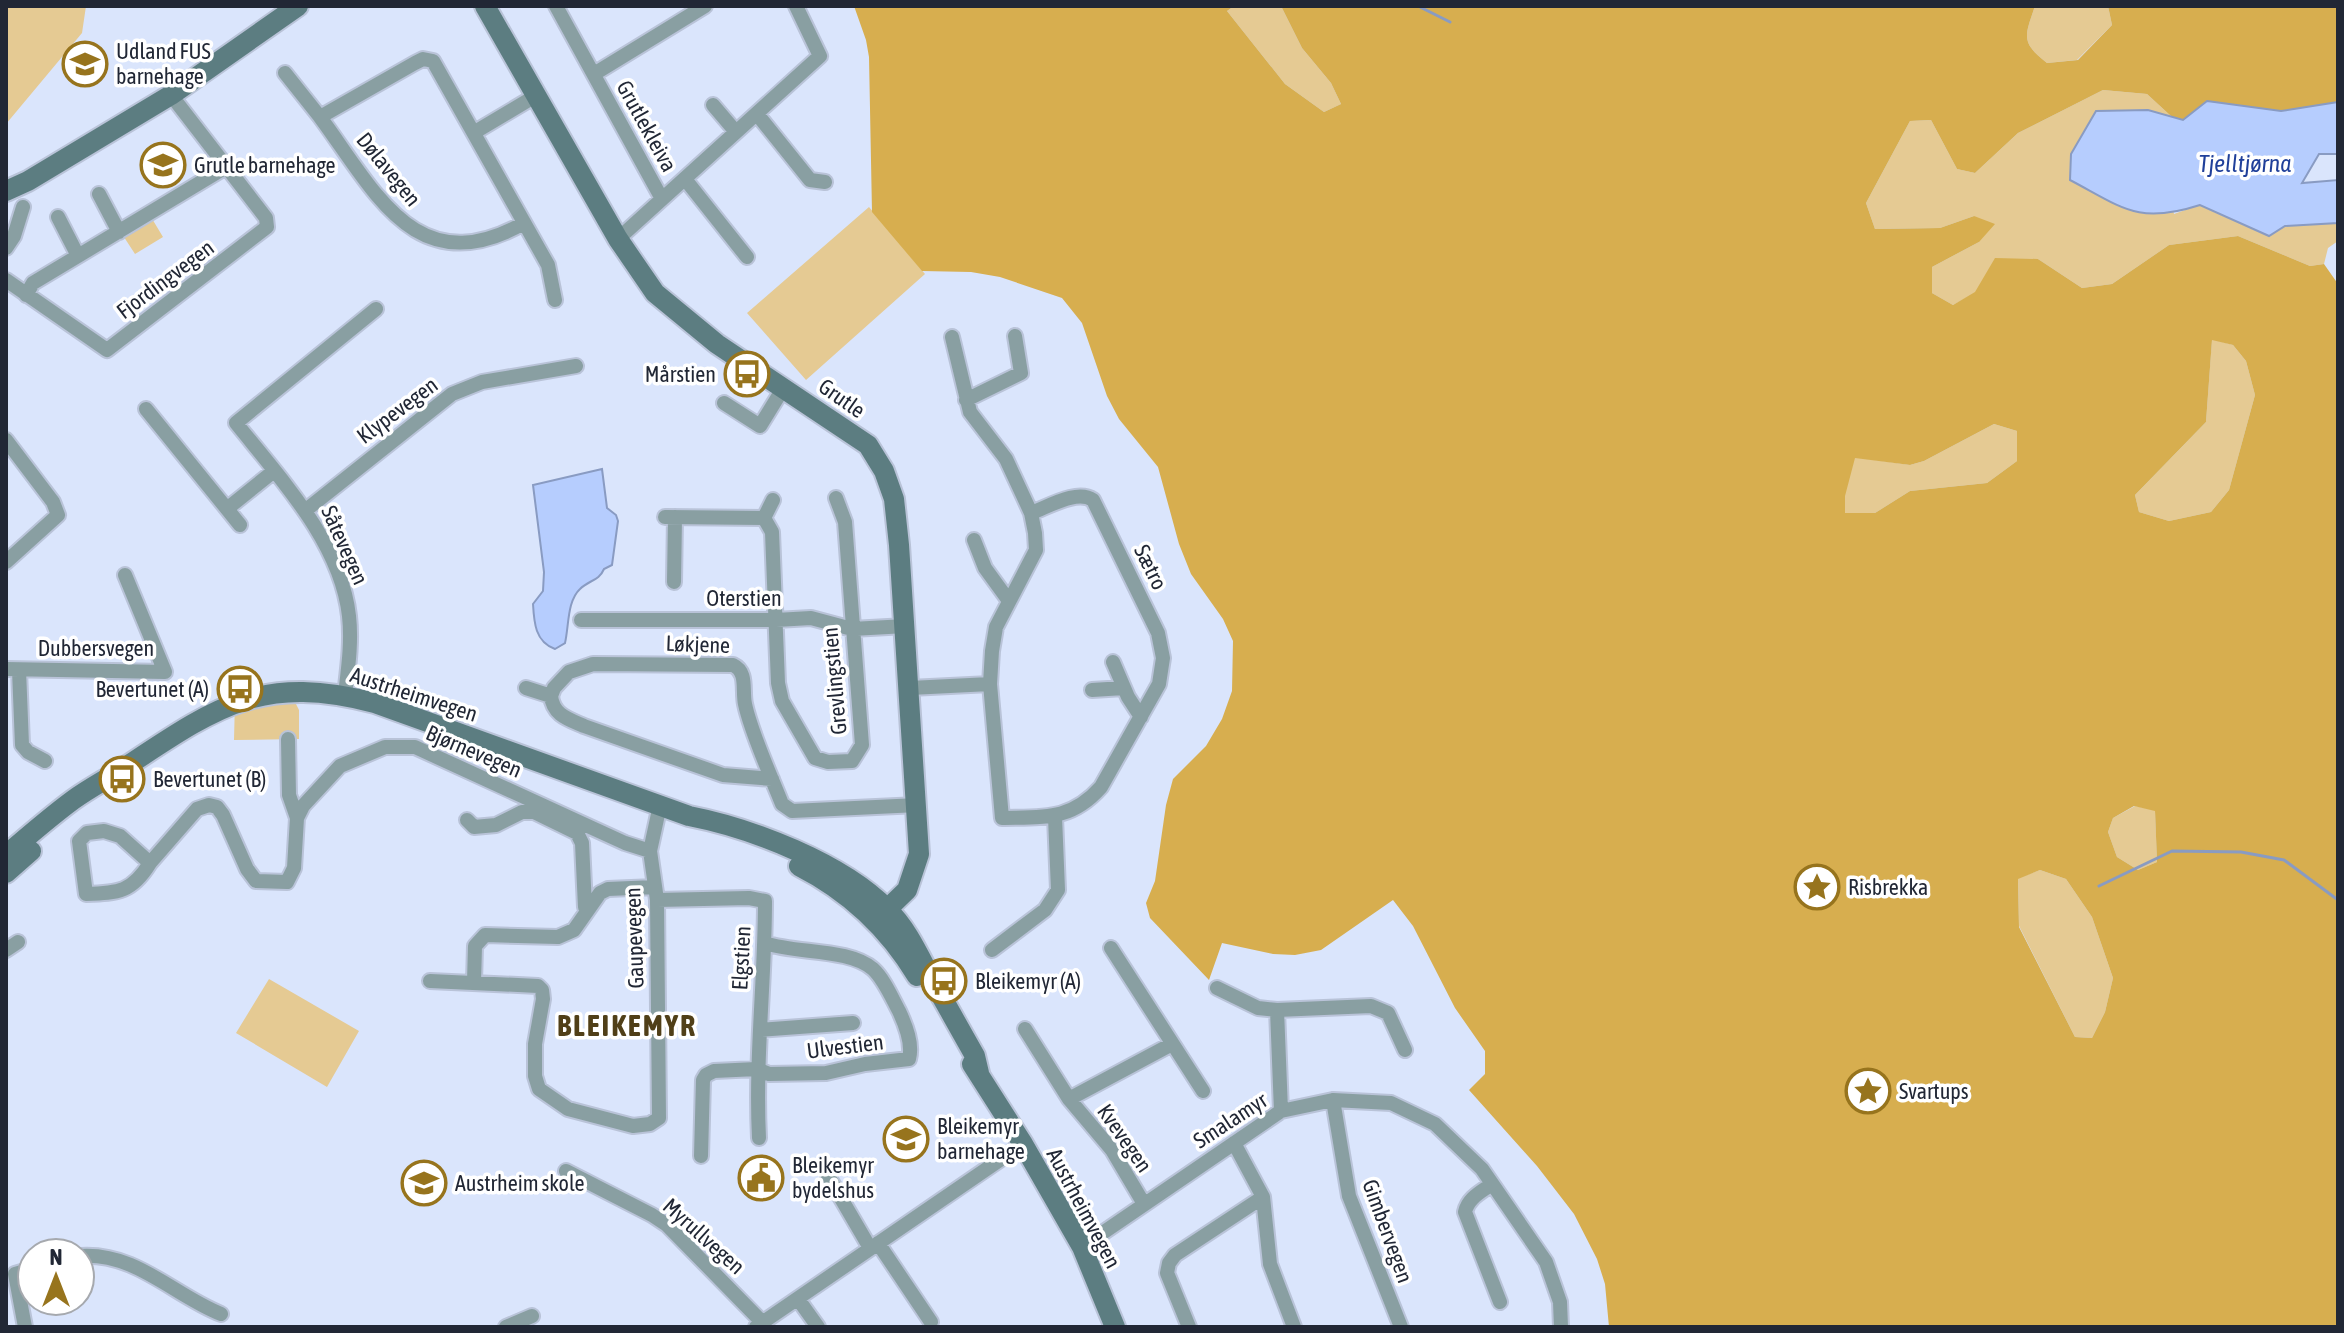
<svg xmlns="http://www.w3.org/2000/svg" width="2344" height="1333" viewBox="0 0 2344 1333" font-family="'Asap Condensed',sans-serif">
<style>
.green{fill:#e5ca93}
.forest{fill:#d7ae4f;fill-rule:evenodd}
.water{fill:#b6cdfe;stroke:#899bc2;stroke-width:2}
.lines{fill:none;stroke-linecap:round;stroke-linejoin:round}
.stream{stroke:#899bc2;stroke-width:3}
.street-casing{stroke:#b9c3d8;stroke-width:18}
.secondary-casing{stroke:#b9c3d8;stroke-width:24}
.street{stroke:#899fa2;stroke-width:14}
.secondary{stroke:#5c7d81;stroke-width:20}
.labels{text-anchor:middle;dominant-baseline:central;stroke-width:7;stroke-linejoin:round;paint-order:stroke}
.poi-label{font-size:22px;fill:#212735;stroke:#fff;text-anchor:start}
.street-label{font-size:22px;fill:#212735;stroke:#fff}
.water-label{font-size:24px;font-style:italic;fill:#20409a;stroke:#fff}
.district-label{font-size:30px;font-weight:bold;letter-spacing:2px;fill:#503f18;stroke:#fff}
</style>
<rect width="100%" height="100%" fill="#dae5fc"/>
<path class="green" d="M6,6H86L82,33L6,124Z
M1234,6H1281L1302,48L1331,83L1341,104L1324,112L1285,84L1227,11Z
M2035,6H2108L2112,25L2077,60L2047,63C2020,42 2025,36 2035,6Z
M2103,90L2147,94L2172,117L2148,110L2174,214L2199,205L2268,236L2285,226L2338,223V241L2328,248L2324,264L2310,266L2238,236L2169,245L2112,284L2082,288L2038,259L1953,305L1932,293V267L1979,242L1974,216L1940,228L1875,229L1866,203L1910,121L1931,120L1957,169L1975,173L2018,133Z
M869,207L925,274L806,380L747,313Z
M151,217L163,237L135,254L122,234Z
M2212,339L2233,345L2246,361L2255,395L2229,490L2211,512L2169,521L2139,512L2135,495L2206,422Z
M1994,424L2017,431V461L1987,483L1910,491L1875,513H1845L1844,496L1854,457L1910,465L1924,461Z
M246,687L290,692L299,710V739L234,740L235,700Z
M2135,806L2155,810L2157,862L2138,870L2117,857L2108,832L2113,818Z
M2040,870L2066,879L2092,917L2113,978L2105,1012L2092,1038L2075,1037L2019,926L2018,878Z
M269,979L359,1031L327,1087L236,1033Z"/>
<path class="forest" d="M854,6H1234L1227,11L1285,84L1324,112L1341,104L1331,83L1302,48L1281,6H2035C2025,36 2020,42 2047,63L2078,60L2112,25L2108,6H2338V102L2281,111L2208,101L2183,120L2172,117L2147,94L2103,90L2018,133L1975,173L1957,169L1931,120L1910,121L1866,203L1875,229L1940,228L1974,216L1995,224L1979,242L1932,267V293L1953,305L1975,292L1995,258L2038,259L2082,288L2112,284L2169,245L2238,236L2310,266L2324,264L2338,284V1327H1609L1605,1284L1597,1259L1574,1214L1537,1166L1469,1090L1485,1074V1051L1455,1008L1413,926L1393,900L1321,950L1295,955L1273,954L1222,943L1209,980L1150,918L1146,903L1155,881L1166,805L1173,779L1206,746L1222,719L1232,691L1233,641L1223,619L1191,574L1179,544L1158,467L1119,419L1107,396L1082,323L1062,298L1000,277L971,272L922,271L872,212L869,57L866,40ZM2212,340L2233,345L2246,361L2255,395L2229,490L2211,512L2169,521L2139,512L2135,495L2206,422ZM1994,424L2017,431V461L1987,483L1910,491L1875,513H1845V496L1855,458L1910,465L1924,461ZM2134,806L2155,811L2157,862L2138,870L2117,857L2108,832L2113,818ZM2040,870L2066,879L2092,917L2113,978L2105,1012L2092,1038L2075,1037L2019,927L2018,879Z"/>
<path class="water" d="M2207,101L2281,111L2338,102V154H2319L2302,183L2338,180V223L2285,226L2269,236L2200,205C2138,225 2123,208 2070,180L2071,154L2096,111L2148,110L2183,120Z
M602,469L607,508L616,515L618,521L612,565L604,569C599,581 589,580 580,589C567,601 569,626 565,643L555,649C535,642 534,622 533,604L543,591L544,572L533,485Z"/>
<g class="lines">
<path class="stream" d="M1418,6L1450,22
M2099,886L2172,851L2241,852L2284,860L2338,900"/>
<g class="street-casing">
<path id="street" d="M556,6L662,199
M285,73L320,117
M594,74L705,6
M713,105L736,132
M757,114L810,180L825,182
M475,132L537,95
M685,179L747,257
M99,194L119,232
M58,217L78,256
M524,223C416,284 375,191 320,117L415,63L423,59L433,61L548,265L555,300
M618,239L820,56L796,6
M6,248L14,236L23,207
M6,280L107,350L267,227L266,218L171,95
M26,295L33,283L226,167
M952,337L970,412L1006,459L1031,513L1035,533L1036,550L996,627L992,651L990,684L1002,818C1043,817 1071,821 1101,787L1159,684L1163,658L1158,633L1093,500C1077,489 1048,507 1031,513
M966,400L1021,373L1015,336
M724,403L760,426L784,387
M146,409L240,525
M6,440L53,502L58,515L6,562
M228,508L274,471
M306,510L452,394L482,382L576,366
M665,517L764,518L772,532L778,683L782,701L815,758L828,762L852,761L862,745L845,522L836,498
M764,518L773,500
M974,540L985,568L1009,601
M674,582L675,517
M581,620H776L811,618L852,629L906,626
M1113,662L1128,697L1141,717
M6,669L165,672L125,575
M19,670L22,745L28,752L45,761
M526,688L551,696
M910,688L990,684
M1092,690L1124,688
M345,695C348,669 352,642 349,616C341,543 280,478 236,423L376,309
M288,739L289,795L297,818
M772,779L723,775L584,726C568,719 553,715 551,696L554,688L569,672L593,664L733,665C748,672 742,690 745,704C751,733 771,776 782,804L792,811L918,805
M467,820L474,827L496,825L522,812H534L577,833L582,843L585,907L588,910
M104,831L120,836L150,863C132,892 119,893 86,894L79,841L87,833Z
M150,863L197,809L209,805L217,807L223,815L247,869L256,881L287,882L294,868L297,818L303,806L340,766L385,747H415L625,843L650,851
M657,900L749,898L765,901C765,980 755,1058 759,1138
M1111,948L1203,1091
M6,950L18,942
M992,950L1045,910L1058,890L1055,817
M430,981L538,986L542,990L543,999L535,1044V1076L539,1089L568,1109L633,1126L650,1124L659,1118L657,900L650,851L660,805
M474,982L475,946L485,935L558,937L574,930L600,893L608,889L655,887
M1217,988L1258,1008L1277,1010
M1025,1029L1069,1099L1112,1150L1144,1204
M760,1030L853,1023
M1069,1099L1172,1044
M1333,1100L1349,1196L1401,1327
M1281,1111L1277,1010L1371,1006L1388,1013L1405,1050
M1234,1143L1263,1197L1270,1264L1294,1327
M701,1156L703,1080L706,1075L714,1071L757,1069L769,1074L826,1073L865,1064L909,1059C913,1044 906,1026 899,1011C892,998 884,979 873,969C849,948 796,954 765,943
M566,1171L652,1215L667,1225L762,1322
M828,1176L870,1248
M1492,1184C1481,1192 1468,1198 1465,1212L1500,1302
M878,1243L931,1322
M1082,1247L1281,1111L1333,1100L1391,1103L1435,1124L1482,1169L1546,1262L1560,1302L1561,1327
M80,1256C136,1252 173,1295 221,1314
M15,1274L25,1327
M15,1274L32,1269
M798,1299L818,1327
M506,1327L532,1316
M756,1327L1023,1144
M1189,1327L1167,1273L1169,1263L1175,1255L1263,1197"/>
</g>
<g class="secondary-casing">
<path id="secondary" d="M485,6L618,239L655,293L717,344L868,445L884,471L894,499L899,545L919,854L907,890L875,921
M6,191L28,181L171,95L298,6
M6,855C28,836 50,817 73,800C91,787 111,777 130,764C219,705 264,674 375,703L689,816C751,828 842,863 887,909C906,927 918,953 930,976C945,1003 960,1029 975,1056L979,1073
M799,866C848,891 888,928 917,976
M6,873L31,851
M972,1064L1023,1144L1082,1247L1115,1327"/>
</g>
<use href="#street" class="street"/>
<use href="#secondary" class="secondary"/>
</g>
<defs>
<g id="school-ring" transform="scale(2.3)"><circle r="9.5" fill="#fff" stroke="#97741d" stroke-width="1.5"/><path d="M0-5L7-2L0 1L-7-2ZM-4 1L0 2.5L4 1V4Q0 6-4 4Z" fill="#97741d"/></g>
<g id="bus-ring" transform="scale(2.3)"><circle r="9.5" fill="#fff" stroke="#97741d" stroke-width="1.5"/><path d="M-5-6H5V4H4V6H2V4H-2V6H-4V4H-5ZM-3.5-4V0h7V-4ZM-3.5 1.2v1.5H-2V1.2ZM2 1.2v1.5H3.5V1.2Z" fill="#97741d"/></g>
<g id="sight-ring" transform="scale(2.3)"><circle r="9.5" fill="#fff" stroke="#97741d" stroke-width="1.5"/><path d="M0-6L1.8-2.2L6-1.7L2.9 1.2L3.7 5.4L0 3.3L-3.7 5.4L-2.9 1.2L-6-1.7L-1.8-2.2Z" fill="#97741d"/></g>
<g id="civic-ring" transform="scale(2.3)"><circle r="9.5" fill="#fff" stroke="#97741d" stroke-width="1.5"/><path d="M-.6-6.5H3V-4.5H.6V-3L4-1V1h2V6H-6V1h2V-1L-.6-3ZM-1.2 2.5V6h2.4V2.5Z" fill="#97741d"/></g>
</defs>
<g fill-rule="evenodd">
<use href="#school-ring" x="85" y="64"/>
<use href="#school-ring" x="163" y="165"/>
<use href="#bus-ring" x="747" y="374"/>
<use href="#bus-ring" x="240" y="689"/>
<use href="#bus-ring" x="122" y="779"/>
<use href="#sight-ring" x="1817" y="887"/>
<use href="#bus-ring" x="944" y="981"/>
<use href="#sight-ring" x="1868" y="1091"/>
<use href="#school-ring" x="906" y="1139"/>
<use href="#civic-ring" x="761" y="1178"/>
<use href="#school-ring" x="424" y="1183"/>
</g>
<g class="labels">
<g class="poi-label">
<text x="116" y="51">Udland FUS<tspan x="116" dy="25">barnehage</tspan></text>
<text x="194" y="165">Grutle barnehage</text>
<text x="716" y="374" text-anchor="end">Mårstien</text>
<text x="209" y="689" text-anchor="end">Bevertunet (A)</text>
<text x="153" y="779">Bevertunet (B)</text>
<text x="1848" y="887">Risbrekka</text>
<text x="975" y="981">Bleikemyr (A)</text>
<text x="1899" y="1091">Svartups</text>
<text x="937" y="1126">Bleikemyr<tspan x="937" dy="25">barnehage</tspan></text>
<text x="792" y="1165">Bleikemyr<tspan x="792" dy="25">bydelshus</tspan></text>
<text x="455" y="1183">Austrheim skole</text>
</g>
<g class="street-label">
<text transform="translate(647 126) rotate(61)">Grutlekleiva</text>
<text transform="translate(389 169) rotate(51)">Dølavegen</text>
<text transform="translate(165 279) rotate(-37)">Fjordingvegen</text>
<text transform="translate(842 398) rotate(35)">Grutle</text>
<text transform="translate(397 410) rotate(-37)">Klypevegen</text>
<text transform="translate(345 545) rotate(66)">Såtevegen</text>
<text transform="translate(1151 567) rotate(64)">Sætro</text>
<text x="744" y="598">Oterstien</text>
<text transform="translate(698 644) rotate(2)">Løkjene</text>
<text x="96" y="648">Dubbersvegen</text>
<text transform="translate(834 681) rotate(-95)">Grevlingstien</text>
<text transform="translate(414 694) rotate(18)">Austrheimvegen</text>
<text transform="translate(474 751) rotate(23)">Bjørnevegen</text>
<text transform="translate(634 938) rotate(-92)">Gaupevegen</text>
<text transform="translate(741 958) rotate(-87)">Elgstien</text>
<text transform="translate(845 1046) rotate(-7)">Ulvestien</text>
<text transform="translate(1230 1120) rotate(-33)">Smalamyr</text>
<text transform="translate(1125 1138) rotate(55)">Kvevegen</text>
<text transform="translate(1084 1208) rotate(62)">Austrheimvegen</text>
<text transform="translate(1388 1231) rotate(70)">Gimbervegen</text>
<text transform="translate(704 1236) rotate(42)">Myrullvegen</text>
</g>
<g class="water-label">
<text x="2245" y="163">Tjelltjørna</text>
</g>
<g class="district-label">
<text x="627" y="1025">BLEIKEMYR</text>
</g>
</g>
<rect width="2344" height="1333" fill="none" stroke="#212735" stroke-width="16"/>
<g transform="translate(56 1277)"><circle r="38" fill="#ffffff" stroke="#a6a9ae" stroke-width="2"/>
<path d="M0-6L14 30L0 20L-14 30Z" fill="#97741d"/>
<text y="-12" font-size="22" font-weight="bold" text-anchor="middle" fill="#212735">N</text>
</g>
</svg>
